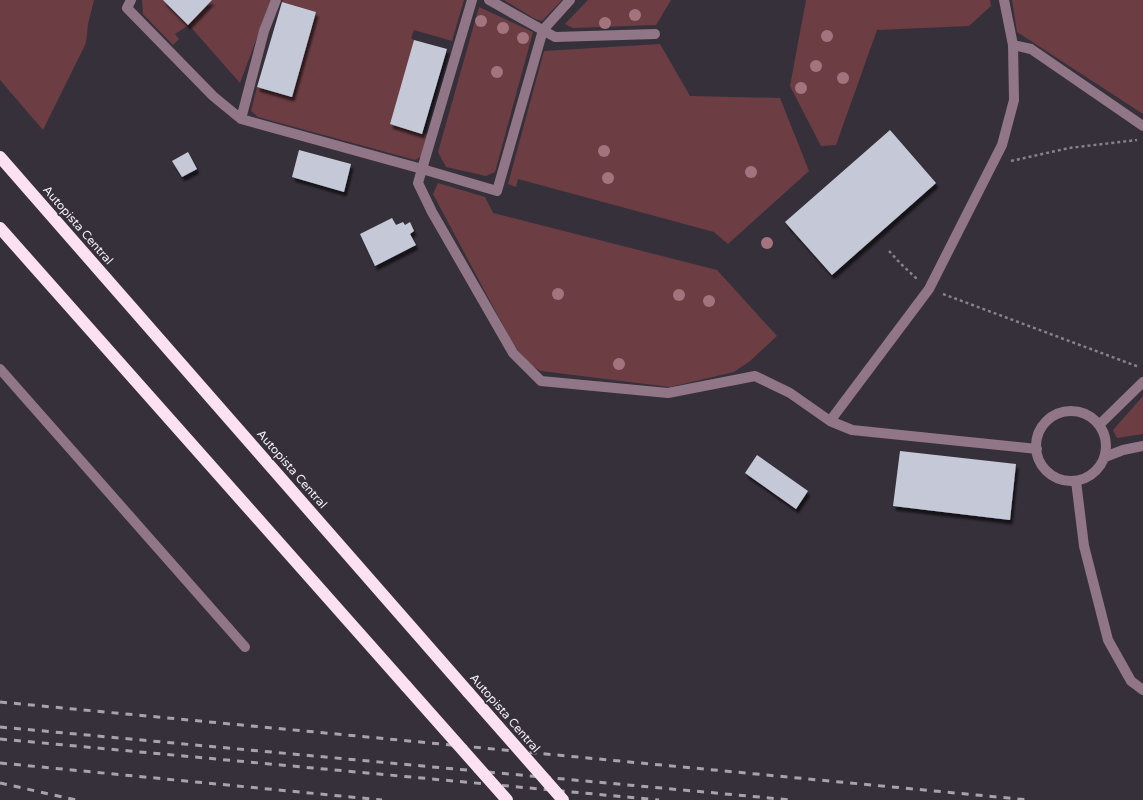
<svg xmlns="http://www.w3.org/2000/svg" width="1143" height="800" viewBox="0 0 1143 800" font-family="'Varela Round',sans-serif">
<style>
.green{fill:#6c3e44}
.building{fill:#c5c9d7;filter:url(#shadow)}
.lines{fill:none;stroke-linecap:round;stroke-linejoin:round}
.path{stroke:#86818a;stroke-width:2.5;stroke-dasharray:3 3;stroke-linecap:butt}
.minor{stroke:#917687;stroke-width:10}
.highway{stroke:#fce1f2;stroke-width:12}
.rail{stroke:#a7a2ab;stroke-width:3;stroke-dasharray:7 7;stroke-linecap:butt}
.highway-bridge{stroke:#fce1f2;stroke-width:12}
.tree{fill:#a4747e}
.labels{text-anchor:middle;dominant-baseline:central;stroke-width:4;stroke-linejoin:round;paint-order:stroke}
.street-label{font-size:12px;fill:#f3eff6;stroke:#36303b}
</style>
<defs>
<filter id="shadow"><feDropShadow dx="2.5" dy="4.5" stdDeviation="1" flood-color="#0009"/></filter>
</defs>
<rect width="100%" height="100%" fill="#36303b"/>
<path class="green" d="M0,0H94L88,24L86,43L43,130L0,80Z
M142,0H271L240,83L189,25L175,34L179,39L173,45L143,14Z
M283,0H464L452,41L414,30L411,38L414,40L390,124L429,135L422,156L415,160L258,117L251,111L257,87L292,97L316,12L282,2Z
M504,0H562L542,21L535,19Z
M588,0H671L656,25L573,28L565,24Z
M806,0H990L991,6L969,26L877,30L836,145L821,146L790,86Z
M1012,0H1143V114L1017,32Z
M479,7L533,32L495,172L486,176L446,167L438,152Z
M660,44L690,96L780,98L809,171L728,244L714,232L518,179L516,187L508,184L544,51Z
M438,183L485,197L493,213L717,270L777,336L750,361L734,372L670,387L541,371L530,365L513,344L433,194Z
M1143,396V434L1117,438L1113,430Z"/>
<path class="building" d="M163,0H212L188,25Z
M282,2L316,12L292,97L257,87Z
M414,40L447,49L422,134L390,124Z
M890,130L936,183L832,275L785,222Z
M299,150L351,164L344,192L292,177Z
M188,152L197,169L182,177L172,161Z
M392,218L396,225L403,222L405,225L410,222L414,231L410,234L416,245L375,266L360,234Z
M900,451L1016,464L1010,520L893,506Z
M757,455L808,491L796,509L745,473Z"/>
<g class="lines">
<path class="path" d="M1011,161L1069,148L1137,140
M889,251L901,264L917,279
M943,294L1139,367"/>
<path class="minor" d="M131,0L127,8L213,96L241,119L422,169L418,183L432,212L513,353L541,381L668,393L755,376L790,393L830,421L852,430L1037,449
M472,0L422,169L497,191L543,30L570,0
M489,0L555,37L655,34
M1013,45L1031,49L1143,126
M241,119L264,31L276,0
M0,369L245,647
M1036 446a35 35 0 1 1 70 0a35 35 0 1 1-70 0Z
M830,421L929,289L1002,145L1014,100L1013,45L1004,0
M1099,425L1143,382
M1105,457L1123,450L1143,446
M1076,481L1084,546L1108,640L1131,681L1143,690"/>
<path class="highway" d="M0,157L468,692
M0,228L406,686"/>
<path class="rail" d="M0,702L1029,800
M0,727L791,800
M0,739L659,800
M0,763L382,800
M0,783L76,800"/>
<path class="highway-bridge" d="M406,686L507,800
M468,692L563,800"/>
</g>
<g class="tree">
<circle cx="635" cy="15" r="6"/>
<circle cx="481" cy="21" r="6"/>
<circle cx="605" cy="23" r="6"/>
<circle cx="503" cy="28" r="6"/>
<circle cx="827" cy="36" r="6"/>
<circle cx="523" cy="38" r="6"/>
<circle cx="816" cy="66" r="6"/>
<circle cx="497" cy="72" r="6"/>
<circle cx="843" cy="78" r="6"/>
<circle cx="801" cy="88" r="6"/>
<circle cx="604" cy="151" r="6"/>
<circle cx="751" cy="172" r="6"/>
<circle cx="608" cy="178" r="6"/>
<circle cx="767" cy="243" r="6"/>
<circle cx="558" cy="294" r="6"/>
<circle cx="679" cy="295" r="6"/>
<circle cx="709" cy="301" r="6"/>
<circle cx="619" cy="364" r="6"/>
</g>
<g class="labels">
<g class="street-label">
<text transform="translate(78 225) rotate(49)">Autopista Central</text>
<text transform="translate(292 469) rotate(49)">Autopista Central</text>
<text transform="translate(505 713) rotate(49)">Autopista Central</text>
</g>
</g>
</svg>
